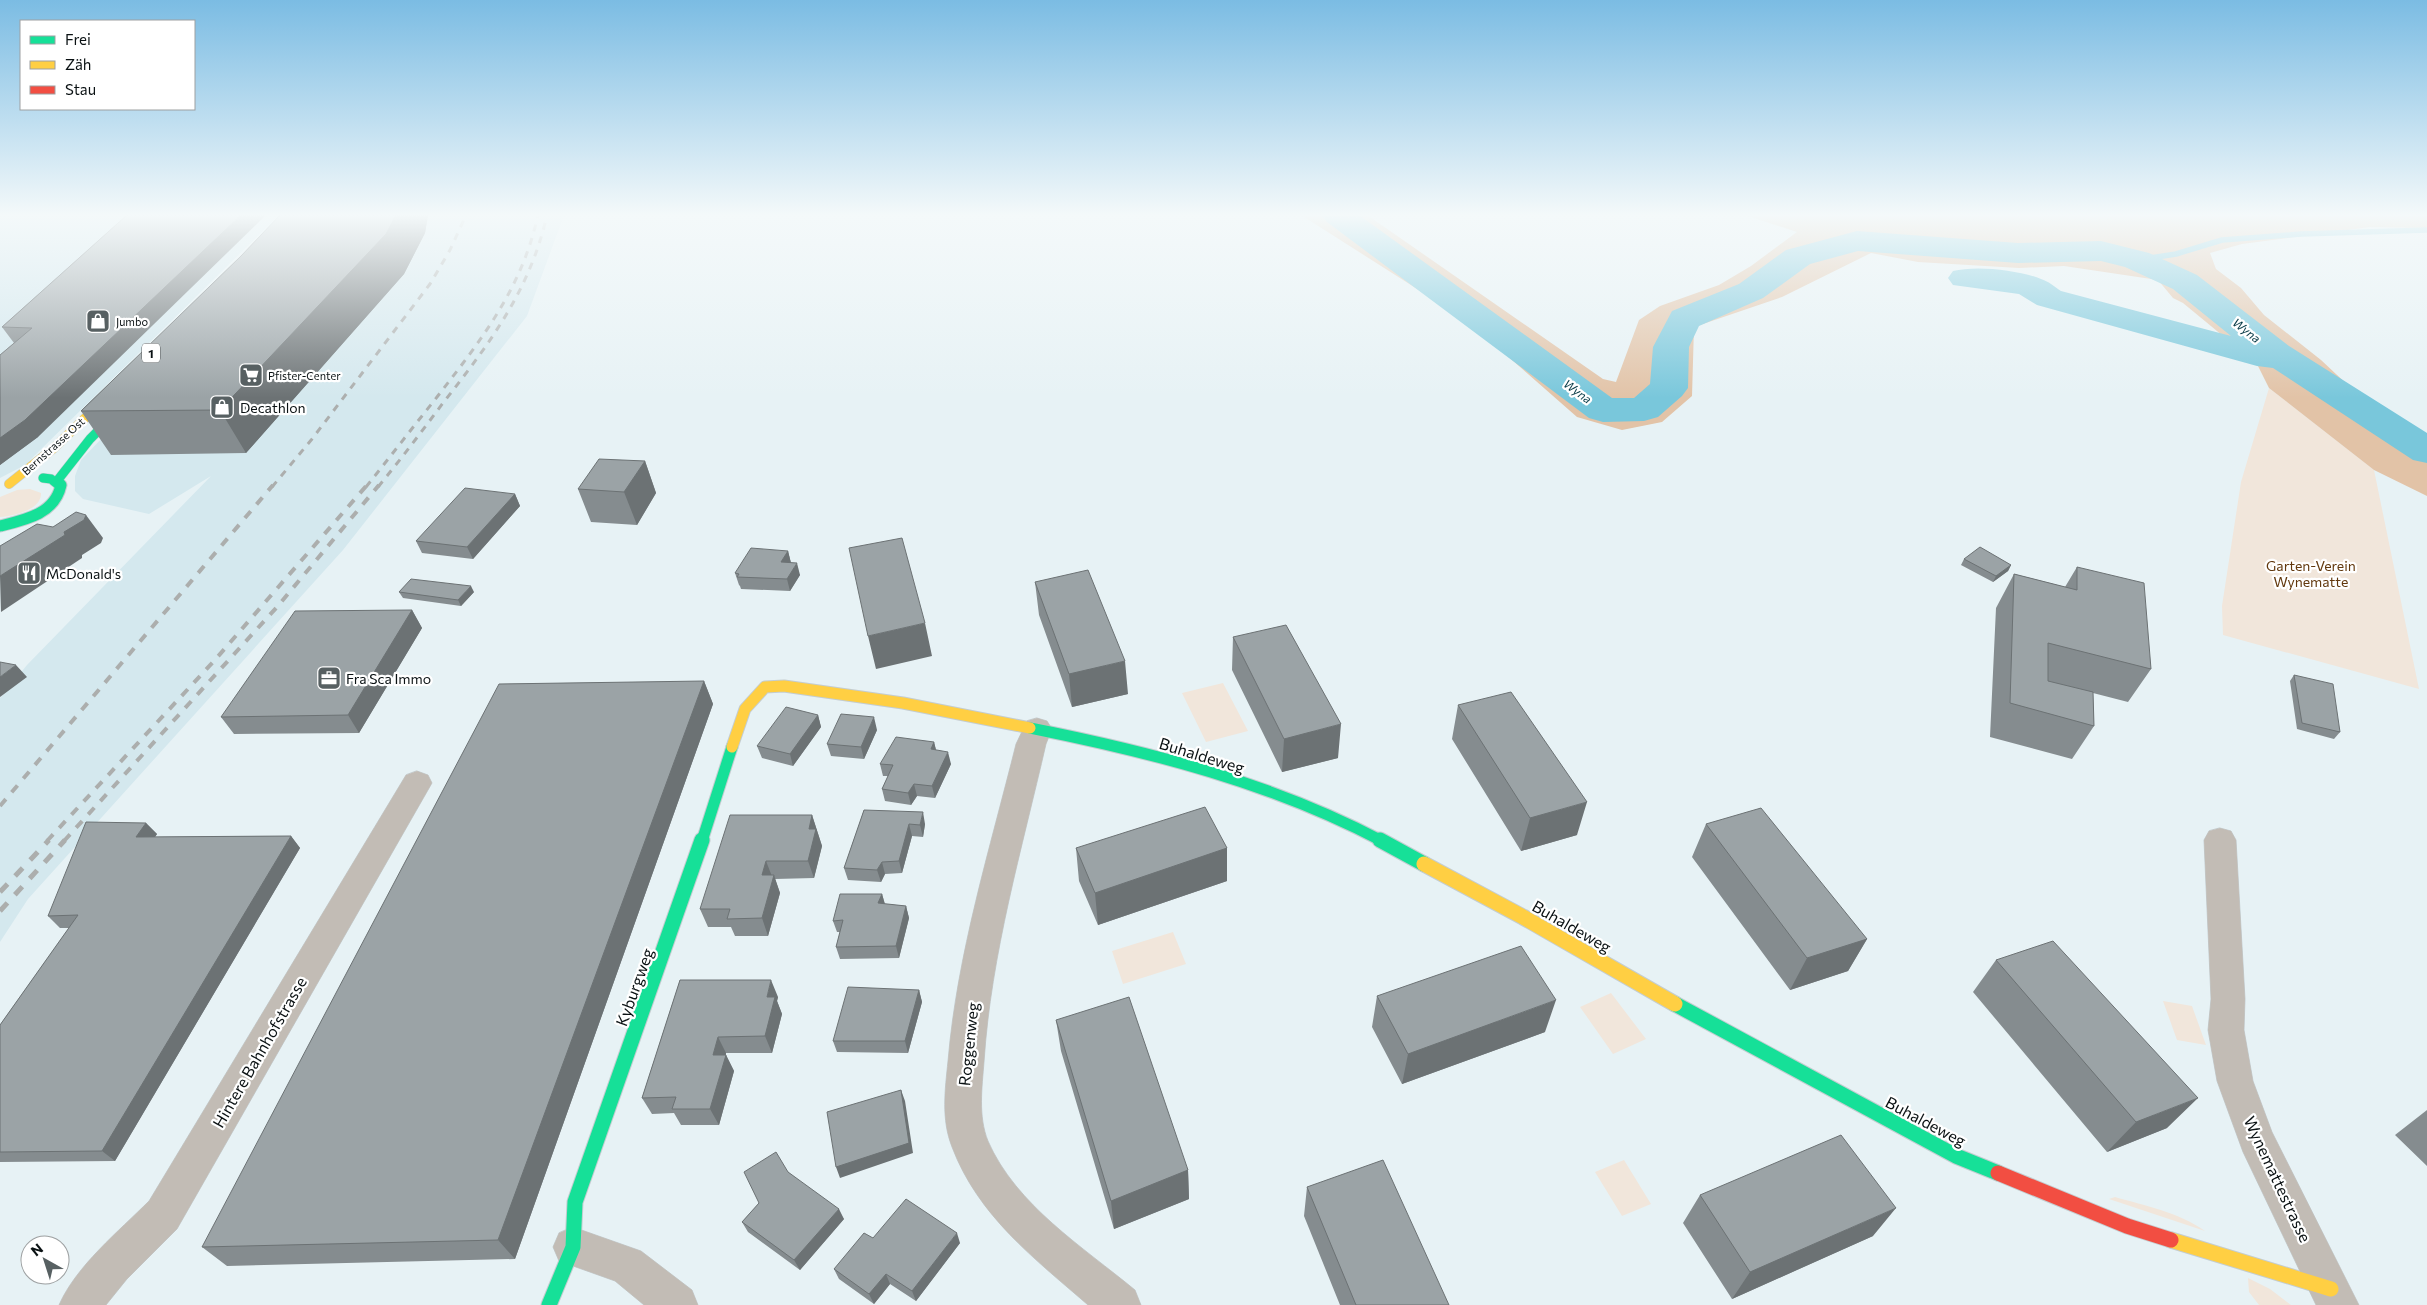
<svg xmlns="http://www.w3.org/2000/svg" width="2427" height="1305" viewBox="0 0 2427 1305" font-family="Commissioner,sans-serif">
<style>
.built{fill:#d4e8ee}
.green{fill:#f1e6db}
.forest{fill:#e2c3a7}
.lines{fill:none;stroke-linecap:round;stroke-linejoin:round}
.stream{stroke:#79c7db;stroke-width:5.5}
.river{fill:#79c7db;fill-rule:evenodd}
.street-casing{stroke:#c4cdd0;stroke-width:1}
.fast-far2-casing{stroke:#c4cdd0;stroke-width:10}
.fast-far1-casing{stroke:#c4cdd0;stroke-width:13}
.fast-casing{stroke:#c4cdd0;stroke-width:17}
.slow-far2-casing{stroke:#c4cdd0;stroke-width:10}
.slow-far1-casing{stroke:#c4cdd0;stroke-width:13}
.slow-casing{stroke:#c4cdd0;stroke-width:17}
.jam-casing{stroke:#c4cdd0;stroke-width:17}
.street{fill:#c2bcb5;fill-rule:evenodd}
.fast-far2{stroke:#16e098;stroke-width:9}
.fast-far1{stroke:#16e098;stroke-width:11}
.fast{stroke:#16e098;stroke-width:15}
.slow-far2{stroke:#ffcf43;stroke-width:9}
.slow-far1{stroke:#ffcf43;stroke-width:11}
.slow{stroke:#ffcf43;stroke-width:15}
.jam{stroke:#f24e42;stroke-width:15}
.rail-far2{stroke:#acaead;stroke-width:3;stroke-dasharray:7 7;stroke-linecap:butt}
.rail-far1{stroke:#acaead;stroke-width:4;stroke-dasharray:9 9;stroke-linecap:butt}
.rail{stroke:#acaead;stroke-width:5;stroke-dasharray:11 11;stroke-linecap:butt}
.wall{fill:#858c8f}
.shaded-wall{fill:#6c7274}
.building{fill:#9ba3a6;stroke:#6c7274}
.labels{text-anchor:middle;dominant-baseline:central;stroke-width:4.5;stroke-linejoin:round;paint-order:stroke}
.far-poi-label{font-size:11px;fill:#0a1113;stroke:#fff;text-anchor:start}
.far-street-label{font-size:11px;fill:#0a1113;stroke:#fff}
.far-water-label{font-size:12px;font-style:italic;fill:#073a46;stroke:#fff}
.shield{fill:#fff;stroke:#54585a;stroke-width:1}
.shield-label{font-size:12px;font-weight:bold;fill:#0a1113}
.poi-label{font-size:14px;fill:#0a1113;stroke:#fff;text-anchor:start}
.park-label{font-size:14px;fill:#62380d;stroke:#fff}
.near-street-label{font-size:16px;fill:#0a1113;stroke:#fff}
</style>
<rect width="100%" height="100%" fill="#e7f2f5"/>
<path class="built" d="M0,215H279L25,465L0,478Z
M316,215H564L527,316L343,550L28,899L0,942V698L27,665L211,476L149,514L83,499L75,491V476L81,460Z"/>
<path class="green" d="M2269,388L2374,470L2419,689L2223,635L2222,606L2241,482Z
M30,489L41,493C42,510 13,516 0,517V497L17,490Z
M1223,683L1248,731L1206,742L1182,693Z
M1173,932L1186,964L1123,984L1112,951Z
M1611,993L1646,1039L1613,1054L1580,1007Z
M2163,1001L2192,1006L2206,1045L2177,1040Z
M1624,1160L1651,1204L1622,1216L1595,1172Z
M2115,1197C2146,1206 2178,1212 2205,1231L2109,1199Z
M2248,1278L2270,1289L2291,1305H2259L2249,1292Z"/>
<path class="forest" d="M1301,215H1365L1370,217L1603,379L1616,382L1639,320L1660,306L1719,285L1751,266L1797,232L1745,215H2427V228L2370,227L2242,244L2210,253L2216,269L2241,288L2264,315L2321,360L2352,389L2427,444V496L2374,470L2269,388L2257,364L2183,303L2173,298L2158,280L2064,266L2019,268L1918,262L1871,253L1782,297L1694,327L1692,396L1662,422L1622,430L1577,417L1469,322Z"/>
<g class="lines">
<path class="stream" d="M2137,260L2176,254L2222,240L2301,234L2427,230"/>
<path class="river" d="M1322,215H1359L1612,398H1634L1650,384L1653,347L1672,311L1739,284L1786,250L1857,231L2018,243L2101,241L2149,253L2197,275L2289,346L2427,433V463L2413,460L2273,368L2257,366L2037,305L2019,294L1953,285L1948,278L1953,271C1976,265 2019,270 2041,279C2048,281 2055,287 2061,291L2231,336L2173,289L2125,267L2101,261L2018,263L1858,251L1810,264L1763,298L1699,326L1689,347L1688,388L1682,396L1658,417L1644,421L1603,422L1589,418L1327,222Z"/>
<g class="street-casing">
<path id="street" d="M1037,718L1047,721L1052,729L1046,744C1022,849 991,954 984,1062C982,1088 978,1116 988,1141C1016,1205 1083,1247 1135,1290L1141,1305H1088C1035,1259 978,1216 952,1147C941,1119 945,1090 948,1061C957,954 990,849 1016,744L1027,721Z
M417,771L428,775L432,783L177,1229L127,1279L106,1305H59C76,1266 119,1231 149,1201L406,775Z
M2220,828L2231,831L2236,840L2245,999L2244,1030L2253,1081L2272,1132L2359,1305H2316L2243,1152L2217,1081L2208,1030L2211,999L2204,840L2209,831Z
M573,1227L641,1251L692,1290L698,1305H644L615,1281L559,1261L553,1247L559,1233Z"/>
</g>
<g class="fast-far2-casing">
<path id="fast-far2" d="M43,478L51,479L61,487
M57,481L90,439L111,418"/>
</g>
<g class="fast-far1-casing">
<path id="fast-far1" d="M0,526C25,520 55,514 61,485
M1030,728C1151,752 1272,783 1382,841
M702,841L732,747"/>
</g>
<g class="fast-casing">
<path id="fast" d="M1380,840L1424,864
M1675,1004L1956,1156L1998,1173
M549,1305L573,1247L575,1202L702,840"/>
</g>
<g class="slow-far2-casing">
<path id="slow-far2" d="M9,484L54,448L112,392"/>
</g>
<g class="slow-far1-casing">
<path id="slow-far1" d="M732,747L745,709L765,687L784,686L903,703L1030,728"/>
</g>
<g class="slow-casing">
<path id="slow" d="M1424,864L1523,917L1675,1004
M2171,1240L2331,1289"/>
</g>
<g class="jam-casing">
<path id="jam" d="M1998,1173L2127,1226L2171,1240"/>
</g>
<use href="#street" class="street"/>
<use href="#fast-far2" class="fast-far2"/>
<use href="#fast-far1" class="fast-far1"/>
<use href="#fast" class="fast"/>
<use href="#slow-far2" class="slow-far2"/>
<use href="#slow-far1" class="slow-far1"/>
<use href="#slow" class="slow"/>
<use href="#jam" class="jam"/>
<path class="rail-far2" d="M272,487L312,439L430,284L450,250L466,215
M366,487C390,457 413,427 437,397C482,339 522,288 538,215
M378,487C401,459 422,431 443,403C490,343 530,290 547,215"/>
<path class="rail-far1" d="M0,806L273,485
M47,841L214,661L367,485
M64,841L277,607L379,485"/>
<path class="rail" d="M0,892L49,840
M0,911L65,840"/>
</g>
<path class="wall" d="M127,215L38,437L0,465V355L14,343L2,327Z
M280,215H428L425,233L404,274L246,453L111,455L81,411L241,256Z
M645,461L656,493L637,525L591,522L578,489Z
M515,494L520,506L473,559L422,553L416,541Z
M788,551L791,563L800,575L790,591L741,589L740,586L739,585L735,573Z
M1964,559L2011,565L2008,571L1993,582L1961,565Z
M2077,567L2151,669L2128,702L2093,693L2094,726L2072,759L1990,737L1996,608L2014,574L2065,587Z
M1035,582L1128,694L1072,707L1039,615Z
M399,592H474L461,606L403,598Z
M412,610L422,628L359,733L234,734L221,717Z
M1233,637L1338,758L1282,772L1232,670Z
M2294,675L2340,732L2334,739L2297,729L2290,681Z
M704,681L713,704L515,1259L227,1266L202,1247Z
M1458,705L1577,835L1521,851L1452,739Z
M818,715L821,727L793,766L762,758L757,746Z
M877,730L864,759L831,756L827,744Z
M934,742L936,750L951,764L935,798L917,796L911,805L885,801L882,789L888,776H883L880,764Z
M864,810L925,824L923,837L912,836L902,873L885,874L881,882L848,880L844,868Z
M812,815L822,846L814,878L775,879L780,893L768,936H735L731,927H708L700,909Z
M146,823L157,834L155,837L291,836L300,848L115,1161L0,1162V1025L69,928H60L48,916Z
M1706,824L1867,939L1848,971L1790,990L1692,857Z
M1076,848H1227V881L1098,925L1079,881Z
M882,894L885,904L906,906L909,918L899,958L840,959L836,947L840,932H837L833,921Z
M1996,960L2167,1128L2107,1152L1973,992Z
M680,980L778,997L777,1001L782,1014L772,1053H726V1055L734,1071L719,1125H681L674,1113L652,1114L642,1098Z
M919,990L922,1002L908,1053L837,1052L833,1041Z
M1377,996L1545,1032L1402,1084L1372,1027Z
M1056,1020L1188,1170L1189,1199L1114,1229L1061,1051Z
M2427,1110V1166L2395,1135Z
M788,1172L844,1219L800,1270L748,1232L742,1222Z
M1307,1187L1449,1305H1340L1304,1216Z
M1700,1195L1873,1236L1732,1299L1683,1223Z
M873,1238L960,1243L916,1301L890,1284L874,1304L839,1279L834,1269Z"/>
<path class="shaded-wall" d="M241,215H266L38,437L0,465V438Z
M396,215H428L425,233L404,274L246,453L220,410Z
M645,461L656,493L637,525L624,492Z
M515,494L520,506L473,559L467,547Z
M86,515L103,538L101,543L82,555V558L1,612L0,576Z
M788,551L791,563L781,562Z
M797,563L800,575L790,591L787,579Z
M2011,565L2008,571L1993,582L1996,576Z
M471,586L474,592L461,606L458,600Z
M412,610L422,628L359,733L348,715Z
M925,623L932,656L876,669L868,636Z
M1125,661L1128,694L1072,707L1069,674Z
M16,665L27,677L0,697V677Z
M704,681L713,704L515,1259L498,1240Z
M818,715L821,727L793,766L790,754Z
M874,717L877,730L864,759L861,747Z
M1341,724L1338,758L1282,772L1284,739Z
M934,742L937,754L931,749Z
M948,752L951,764L935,798L932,786Z
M914,784L917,796L911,805L908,793Z
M1587,802L1577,835L1521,851L1530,818Z
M923,812L925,824L923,837L920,825Z
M812,815L822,846L814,878L808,861L809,829Z
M146,823L157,834L147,848L136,837Z
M909,824L912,836L902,873L899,861Z
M291,836L300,848L115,1161L102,1151Z
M1227,848V881L1098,925L1095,893Z
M766,861L773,879L762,875Z
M882,862L885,874L881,882L877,870Z
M774,875L780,893L768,936L762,918Z
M882,894L885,905L878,903Z
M906,906L909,918L899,958L896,946Z
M1867,939L1848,971L1790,990L1807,958Z
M771,980L778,997L777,1001L782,1014L772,1053L765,1036L767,997Z
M919,990L922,1002L908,1053L905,1041Z
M1556,1000L1545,1032L1402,1084L1408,1054Z
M718,1037L726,1053L721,1071L713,1055Z
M726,1055L734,1071L719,1125L710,1109Z
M901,1090L905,1101L913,1153L840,1178L836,1167Z
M2198,1098L2167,1128L2107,1152L2136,1122Z
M1188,1170L1189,1199L1114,1229L1111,1201Z
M1896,1208L1873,1236L1732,1299L1750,1272Z
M839,1209L844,1219L800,1270L794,1260Z
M957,1233L960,1243L916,1301L912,1291Z
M886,1274L890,1284L874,1304L869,1294Z"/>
<path class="building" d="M127,215H241L25,420L0,438V355L32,328L2,327Z
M280,215H396L386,234L220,410L81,411L241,256Z
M599,459L645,461L624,492L578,489Z
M465,488L515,494L467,547L416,541Z
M76,512L86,515L84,520L64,532L65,535L0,576V546L37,524L53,527Z
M902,538L925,623L868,636L849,548Z
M1980,547L2011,565L1996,576L1964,559Z
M751,548L788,551L781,562L797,563L787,579L737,577L739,574L735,573Z
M2077,567L2144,583L2151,669L2048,643V681L2093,692L2094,726L2010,703L2014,574L2077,590Z
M1088,570L1125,661L1069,674L1035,582Z
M411,579L471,586L458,600L399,592Z
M412,610L348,715L221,717L295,611Z
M1286,625L1341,724L1284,739L1233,637Z
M0,662L16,665L0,677Z
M2294,675L2333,684L2340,732L2302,723Z
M704,681L498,1240L202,1247L499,684Z
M1511,692L1587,802L1530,818L1458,705Z
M786,707L818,715L790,754L757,746Z
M841,714L874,717L861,747L827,744Z
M896,737L934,742L931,749L948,752L932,786L914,784L908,793L882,789L893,765L880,764Z
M1205,807L1227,848L1095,893L1076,848Z
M1761,808L1867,939L1807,958L1706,824Z
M864,810L923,812L920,825L909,824L899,861L882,862L877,870L844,868Z
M730,815H812L809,829H816L808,861H766L762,875H774L762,918L727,919L730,909H700Z
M86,822L146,823L136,837L291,836L102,1151L0,1152V1025L78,915L48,916Z
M840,894H882L878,903L906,906L896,946L836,947L843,920L833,921Z
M2053,941L2198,1098L2136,1122L1996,960Z
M1521,946L1556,1000L1408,1054L1377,996Z
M680,980H771L767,997H775L765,1036L718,1037L713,1055H726L710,1109H672L676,1097L642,1098Z
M848,987L919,990L905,1041H833Z
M1129,997L1188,1170L1111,1201L1056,1020Z
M901,1090L909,1143L836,1167L827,1112Z
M1841,1135L1896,1208L1750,1272L1700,1195Z
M776,1152L788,1172L839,1209L794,1260L742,1222L759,1203L744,1172Z
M1383,1160L1449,1305H1356L1307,1187Z
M906,1199L957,1233L912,1291L886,1274L869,1294L834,1269L864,1233L873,1238Z"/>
<linearGradient id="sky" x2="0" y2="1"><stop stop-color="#7bbce3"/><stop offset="0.54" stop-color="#f4f9fa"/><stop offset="1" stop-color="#f4f9fa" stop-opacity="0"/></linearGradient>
<rect width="2427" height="398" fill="url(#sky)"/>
<defs>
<g id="shop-square" transform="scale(1.25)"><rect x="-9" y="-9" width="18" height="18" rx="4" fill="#576062" stroke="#fff"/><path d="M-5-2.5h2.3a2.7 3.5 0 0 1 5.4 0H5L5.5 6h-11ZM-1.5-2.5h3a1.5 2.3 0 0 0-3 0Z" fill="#fff"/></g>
<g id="supermarket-square" transform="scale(1.25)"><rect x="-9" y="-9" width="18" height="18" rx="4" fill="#576062" stroke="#fff"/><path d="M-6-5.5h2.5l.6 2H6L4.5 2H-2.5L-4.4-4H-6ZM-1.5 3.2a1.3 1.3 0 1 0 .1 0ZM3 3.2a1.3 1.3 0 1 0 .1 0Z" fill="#fff"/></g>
<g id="restaurant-square" transform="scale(1.25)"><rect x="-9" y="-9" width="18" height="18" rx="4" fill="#576062" stroke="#fff"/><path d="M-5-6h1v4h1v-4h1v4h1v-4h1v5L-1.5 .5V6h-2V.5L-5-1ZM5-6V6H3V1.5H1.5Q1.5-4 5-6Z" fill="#fff"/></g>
<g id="office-square" transform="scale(1.25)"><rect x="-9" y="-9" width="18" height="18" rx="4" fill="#576062" stroke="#fff"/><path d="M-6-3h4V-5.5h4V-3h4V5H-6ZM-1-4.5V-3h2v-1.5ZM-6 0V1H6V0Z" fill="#fff"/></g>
</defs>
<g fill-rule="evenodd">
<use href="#shop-square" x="98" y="321"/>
<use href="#supermarket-square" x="251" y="375"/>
<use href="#shop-square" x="222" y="407"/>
<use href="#restaurant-square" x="29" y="573"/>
<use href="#office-square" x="329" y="678"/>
</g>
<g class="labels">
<g class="far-poi-label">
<text x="116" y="321">Jumbo</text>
<text x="268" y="375">Pfister-Center</text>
</g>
<g class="far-street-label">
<text transform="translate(53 446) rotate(-42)">Bernstrasse Ost</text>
</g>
<g class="far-water-label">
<text transform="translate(2247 330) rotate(38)">Wyna</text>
<text transform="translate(1578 391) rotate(36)">Wyna</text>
</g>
<rect class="shield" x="142" y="343.5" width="18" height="19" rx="4"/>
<g class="shield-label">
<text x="151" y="353">1</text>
</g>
<g class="poi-label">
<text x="240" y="407">Decathlon</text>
<text x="46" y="573">McDonald's</text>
<text x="346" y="678">Fra Sca Immo</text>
</g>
<g class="park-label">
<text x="2311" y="565">Garten-Verein<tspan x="2311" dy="16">Wynematte</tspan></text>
</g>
<g class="near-street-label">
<text transform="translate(1202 755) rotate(17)">Buhaldeweg</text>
<text transform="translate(1572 926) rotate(30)">Buhaldeweg</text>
<text transform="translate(634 987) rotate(-70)">Kyburgweg</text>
<text transform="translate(968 1044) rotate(-84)">Roggenweg</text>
<text transform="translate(259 1052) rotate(-60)">Hintere Bahnhofstrasse</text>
<text transform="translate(1926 1121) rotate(28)">Buhaldeweg</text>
<text transform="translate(2278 1179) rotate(65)">Wynemattestrasse</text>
</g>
</g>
<rect x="20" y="20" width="175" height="90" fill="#ffffff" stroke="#9da0a1"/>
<rect x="30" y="36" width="25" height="8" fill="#16e098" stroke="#9da0a1"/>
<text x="65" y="45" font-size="15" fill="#0a1113">Frei</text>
<rect x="30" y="61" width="25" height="8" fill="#ffcf43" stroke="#9da0a1"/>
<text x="65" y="70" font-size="15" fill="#0a1113">Zäh</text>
<rect x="30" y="86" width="25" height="8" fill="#f24e42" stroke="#9da0a1"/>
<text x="65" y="95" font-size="15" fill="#0a1113">Stau</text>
<g transform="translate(45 1260) rotate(321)"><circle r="24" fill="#ffffff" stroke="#9da0a1"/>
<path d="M0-4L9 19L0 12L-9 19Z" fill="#576062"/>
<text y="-8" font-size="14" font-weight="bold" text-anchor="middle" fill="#0a1113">N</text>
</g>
</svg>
